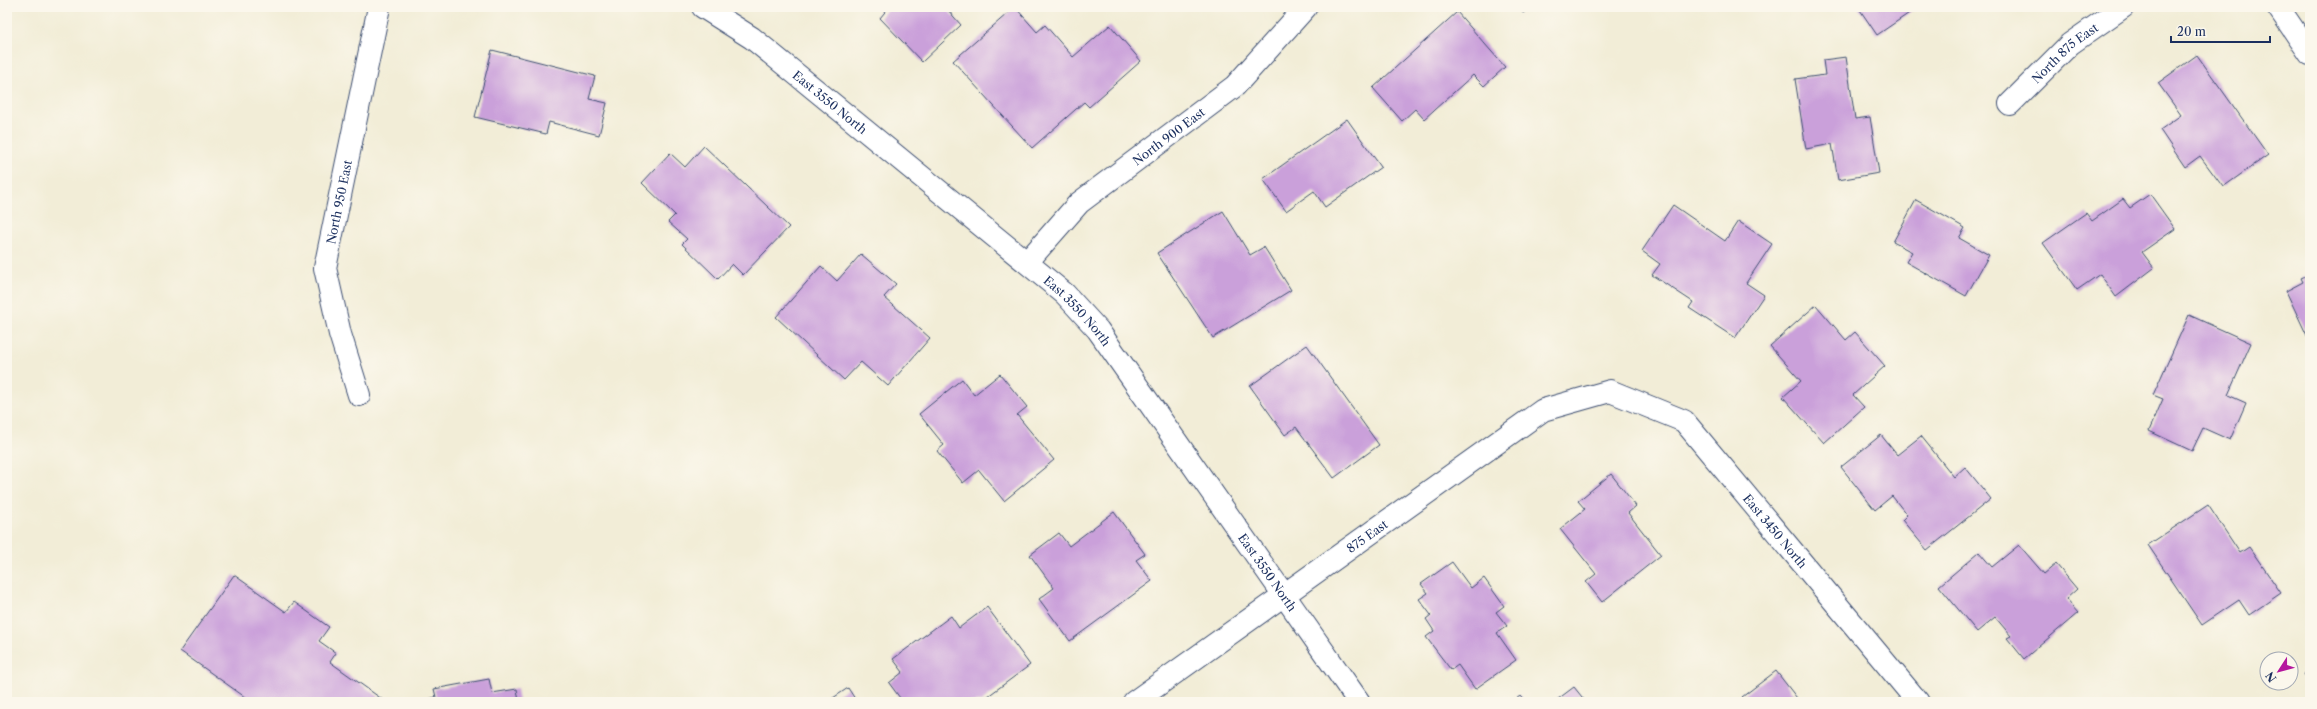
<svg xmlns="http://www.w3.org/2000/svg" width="2317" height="709" viewBox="0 0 2317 709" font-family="'Libre Caslon Text',serif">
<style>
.building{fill:#caa0da}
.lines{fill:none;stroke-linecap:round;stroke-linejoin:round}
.minor-casing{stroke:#3b4c70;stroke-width:24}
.minor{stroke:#fff;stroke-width:22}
.labels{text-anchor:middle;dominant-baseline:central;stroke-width:3;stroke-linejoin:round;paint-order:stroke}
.street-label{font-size:12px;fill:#1b2f5e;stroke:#fbf7ec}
</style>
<rect width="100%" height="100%" fill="#fbf7ec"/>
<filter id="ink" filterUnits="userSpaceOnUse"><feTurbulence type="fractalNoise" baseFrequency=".025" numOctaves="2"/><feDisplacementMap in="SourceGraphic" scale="8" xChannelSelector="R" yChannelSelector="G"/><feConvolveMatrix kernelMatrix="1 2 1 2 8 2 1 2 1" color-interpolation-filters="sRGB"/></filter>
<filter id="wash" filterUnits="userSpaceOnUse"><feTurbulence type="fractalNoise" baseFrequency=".012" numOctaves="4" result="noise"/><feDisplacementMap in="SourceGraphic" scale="16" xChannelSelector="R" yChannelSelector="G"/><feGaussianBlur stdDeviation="0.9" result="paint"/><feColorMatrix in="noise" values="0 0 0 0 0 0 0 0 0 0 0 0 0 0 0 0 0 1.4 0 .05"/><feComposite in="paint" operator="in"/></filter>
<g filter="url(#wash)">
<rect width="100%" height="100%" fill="#f2edd7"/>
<g id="blocks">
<path class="building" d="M889,7H950L947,9L961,25L922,62L880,18Z
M1015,7L1037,32L1045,25L1073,57L1110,25L1141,61L1089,107L1084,102L1032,148L953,61Z
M1518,7H1531L1523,13Z
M1858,7H1918L1877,35Z
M1457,12L1505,67L1484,86L1473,75L1424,119L1415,109L1402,121L1373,88Z
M492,50L595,76L589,99L607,103L599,135L549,122L546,134L475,117Z
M2197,55L2268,155L2223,187L2200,156L2185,167L2160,130L2181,115L2158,83Z
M1846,57L1855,119L1870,117L1879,173L1838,180L1832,144L1806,149L1795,79L1825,75L1823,60Z
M1347,119L1381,167L1325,207L1314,191L1286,211L1263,179Z
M704,146L789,227L743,275L732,264L718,279L682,244L687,239L668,222L675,215L642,183L670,153L685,167Z
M2150,194L2175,229L2142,252L2154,268L2116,297L2100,274L2077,290L2043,243L2086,213L2092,221L2123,199L2130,208Z
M1916,200L1965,228L1959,238L1989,255L1966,296L1906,262L1912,252L1893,242Z
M1673,205L1725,241L1738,221L1772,244L1746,283L1764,295L1735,338L1689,308L1693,302L1652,275L1660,264L1642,251Z
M1223,211L1250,255L1264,247L1291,290L1213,338L1157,253Z
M861,254L896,284L884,297L930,338L888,386L861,362L844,380L776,317L821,266L837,281Z
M2310,274V342L2286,291L2303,282L2301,278Z
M1816,305L1846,340L1855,332L1885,366L1853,395L1864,407L1824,443L1783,397L1801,381L1770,346Z
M2189,315L2251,343L2228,395L2246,403L2230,440L2203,428L2192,451L2149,431L2163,399L2153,395Z
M1307,345L1379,445L1334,478L1296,427L1285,435L1250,386Z
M1000,374L1027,407L1017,415L1054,460L1004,501L979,470L963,483L937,451L944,445L919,414L962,379L974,395Z
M1881,435L1897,455L1921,436L1954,477L1965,467L1991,499L1927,550L1902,520L1907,515L1892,496L1875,510L1841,467Z
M1611,474L1636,506L1628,513L1661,555L1602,602L1586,582L1596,574L1560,529L1585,509L1578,501Z
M2208,505L2240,553L2249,547L2281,593L2249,615L2239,600L2202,625L2148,545Z
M1114,512L1145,554L1136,560L1152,581L1070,641L1039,599L1054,588L1030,555L1059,533L1069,546Z
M2019,545L2044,574L2056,564L2077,589L2066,599L2078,613L2024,659L2007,638L2011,636L1995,617L1977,632L1939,586L1979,552L1992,567Z
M1452,562L1471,588L1484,578L1504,606L1496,612L1507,626L1497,633L1516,660L1475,689L1458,665L1451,670L1426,637L1434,631L1426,619L1431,615L1419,599L1428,593L1421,584Z
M234,575L286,612L294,602L329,627L319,641L336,653L330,662L386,702H252L180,651Z
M987,607L1030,665L980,702H903L889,683L903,672L893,659L951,616L959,628Z
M2310,670V683L2304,674Z
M1776,671L1800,702H1746L1742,697Z
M489,679L492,693L517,689L519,702H416L436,697L434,689Z
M1574,687L1586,702H1554Z
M848,688L857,702H827Z
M1520,696L1525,702H1512Z"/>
</g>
</g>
<g filter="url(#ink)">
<use href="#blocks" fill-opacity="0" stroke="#3b4c70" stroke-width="1"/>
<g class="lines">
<g class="minor-casing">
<g id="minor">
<path id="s1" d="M703,7L752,38L1065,294L1098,330L1359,702"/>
<path d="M2278,7L2310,54"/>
<path id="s2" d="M2010,104L2070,44L2123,7"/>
<path id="s3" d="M1028,261L1079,203L1235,86L1306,7"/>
<path id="s4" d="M359,395L340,334L325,268L379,7"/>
<path id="s5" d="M1134,702L1543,410L1610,391L1684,421L1918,702"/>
</g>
</g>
<use href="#minor" class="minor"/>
</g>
</g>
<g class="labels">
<g class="street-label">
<text stroke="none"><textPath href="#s2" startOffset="75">North 875 East</textPath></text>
<text stroke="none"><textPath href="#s1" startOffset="159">East 3550 North</textPath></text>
<text stroke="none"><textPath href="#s3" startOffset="189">North 900 East</textPath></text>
<text stroke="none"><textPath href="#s4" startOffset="199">North 950 East</textPath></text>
<text stroke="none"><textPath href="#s1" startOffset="483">East 3550 North</textPath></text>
<text stroke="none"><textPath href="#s5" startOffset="795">East 3450 North</textPath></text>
<text stroke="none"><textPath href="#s5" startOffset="286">875 East</textPath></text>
<text stroke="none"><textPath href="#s1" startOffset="807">East 3550 North</textPath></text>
</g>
</g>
<rect width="2317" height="709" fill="none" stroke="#fbf7ec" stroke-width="24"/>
<g transform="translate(2279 671) rotate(234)"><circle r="19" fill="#fbf7ec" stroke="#a1a7b3"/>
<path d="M0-3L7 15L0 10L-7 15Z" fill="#b5179e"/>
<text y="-6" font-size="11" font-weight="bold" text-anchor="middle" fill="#1b2f5e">N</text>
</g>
<path d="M2171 36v6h99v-6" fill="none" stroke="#1b2f5e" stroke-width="2"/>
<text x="2177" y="36" font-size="12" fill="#1b2f5e" stroke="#fbf7ec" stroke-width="3" paint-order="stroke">20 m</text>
</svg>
